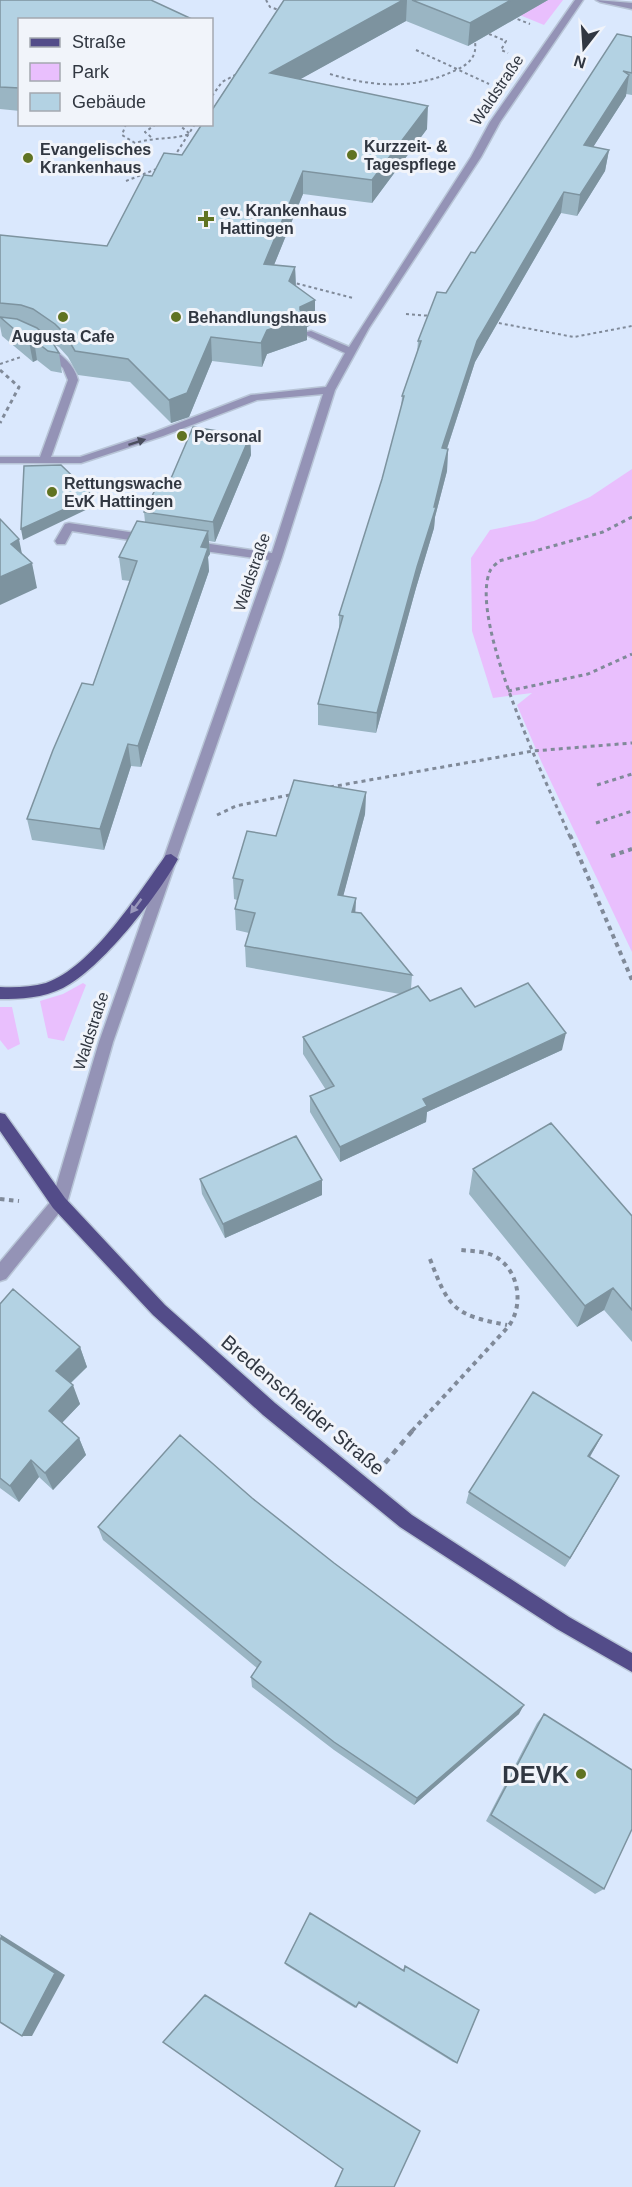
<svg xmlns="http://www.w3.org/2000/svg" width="632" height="2187" viewBox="0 0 632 2187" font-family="Arial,sans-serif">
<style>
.green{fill:#e9bffd}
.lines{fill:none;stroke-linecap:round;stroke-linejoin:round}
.minor-casing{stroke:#b8c5d7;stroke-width:3}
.major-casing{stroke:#b8c5d7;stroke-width:3}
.path-far3{stroke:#808a99;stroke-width:2;stroke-dasharray:3 3;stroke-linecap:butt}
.path-far2{stroke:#808a99;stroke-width:3;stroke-dasharray:4 4;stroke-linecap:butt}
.path-far1{stroke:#808a99;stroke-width:4;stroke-dasharray:4.5 4.5;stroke-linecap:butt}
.path{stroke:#808a99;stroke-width:4.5;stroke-dasharray:6 6;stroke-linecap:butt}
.minor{fill:#9493b6;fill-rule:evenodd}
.major{fill:#534c89;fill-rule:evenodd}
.wall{fill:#9ab5c3}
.shaded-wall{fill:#7d939f}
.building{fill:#b3d2e3;stroke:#7d939f;stroke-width:1.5}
.oneway{fill:#4a4e5e}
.oneway2{fill:#9a98bc}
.poi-dot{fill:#607322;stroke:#f1f4fa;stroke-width:2}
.labels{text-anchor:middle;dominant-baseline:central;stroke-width:6;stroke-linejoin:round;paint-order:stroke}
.far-street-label{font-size:16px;fill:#313741;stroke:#f1f4fa}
.far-poi-label{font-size:16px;font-weight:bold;fill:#313741;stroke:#f1f4fa;text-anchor:start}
.street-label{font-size:20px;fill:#313741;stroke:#f1f4fa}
.near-poi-label{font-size:24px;font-weight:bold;fill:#313741;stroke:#f1f4fa;text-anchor:end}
</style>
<rect width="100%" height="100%" fill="#dae8fd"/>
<path class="green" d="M483,0H563L544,25Z
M632,469V952L541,761L517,705L532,693L493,698L472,631L471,558L490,530L534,521L590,497Z
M83,983L86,985L64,1041L48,1038L40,1001L63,994Z
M0,1007H12L20,1044L8,1050L0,1040Z"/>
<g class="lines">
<g class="minor-casing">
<path id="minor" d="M575,0H583L500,122L481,157L369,328L335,390L282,557L113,1042L67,1203L6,1279L0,1281V1262L52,1200L99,1042L269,560L190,549L184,545L190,541L272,553L323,394L257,400L163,436L81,463H0V457H40L68,380L63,368L41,348L50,346C62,356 74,364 78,380L51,457H80L155,432L251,395L326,387L345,353L302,333L311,331L349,347L471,157L490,122Z
M596,0L632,3V9L600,2Z
M69,523L149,535L155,539L149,543L72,531L65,544H57L55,541L65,524Z"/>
</g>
<g class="major-casing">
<path id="major" d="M171,854L178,859C157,897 101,969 63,988C43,998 21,999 0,999V987C15,988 31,987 46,983C92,967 138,894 166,855Z
M0,1113L5,1114L65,1198L165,1305L275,1403L412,1515L569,1617L632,1653V1672L557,1629L400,1527L263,1415L153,1315L53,1208L0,1131Z"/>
</g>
<path class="path-far3" d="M266,0L270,7L282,11
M512,17L530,24
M489,34L506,41L501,50L508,53
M416,50L489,84
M330,74C373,87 415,90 456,70C469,64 477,57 475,42
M212,96L222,82L237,74
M126,124L122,135L135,143C155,137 170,140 190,134L178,124
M151,137L145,132L155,125L169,124
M174,157L195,124
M126,181L159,168
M291,282L353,298
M406,314L432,316
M493,322L574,337L632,326
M0,364L21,357"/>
<path class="path-far2" d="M0,370L19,387L0,423
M508,691L588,674L632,654
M597,785L632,774
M330,787L533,751L632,743
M217,815L236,806L294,794
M596,823L632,811
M570,837C548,785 468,622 490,571C491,568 496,564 499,561L603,532L632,517"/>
<path class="path-far1" d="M570,835L632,980
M611,856L632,849
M0,1199L19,1201
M430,1259C449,1309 454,1315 507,1325
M412,1431L508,1327C525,1305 519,1267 492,1255C482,1251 471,1251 460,1250"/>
<path class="path" d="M385,1463L413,1430"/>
<use href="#minor" class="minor"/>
<use href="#major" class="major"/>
</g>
<path class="wall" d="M0,0L20,20V111L0,109Z
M284,0H548L468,46L406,21L300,79L427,129L372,203L303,194L274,265L295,267L296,285L315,323L307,327V340L267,354L262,367L212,361L189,417L171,423L130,382L78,375L68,357L59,347L53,344L59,353L62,373L51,371L37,360L33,362L2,336L0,326V235L107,246L152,176L182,155Z
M632,37V95L626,94V96L593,147L609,150L605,171L577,216L561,213L475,362L447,449H448L447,471L435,517L434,528L416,588L376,733L318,725V704L339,632V615L382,479L401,409L402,396L417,353L418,341L446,293Z
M250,436L251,455L215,542L209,541L210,554L208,557L209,571L141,767L131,766L104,850L32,840L27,819L93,685L130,581L122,580L119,557L145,522L144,512L169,483Z
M366,792L365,814L343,896L356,898L355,912L412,975L411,989L430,1001L475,1007L562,1050L427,1112L426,1122L340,1162L310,1112V1096L326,1090L303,1054V1037L400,994L246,967L245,946L249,933L236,930L235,909L237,900L234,899L233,878L276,836Z
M473,1169L632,1216V1342L604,1310L577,1327L469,1194Z
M200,1179L322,1195L225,1238L202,1194Z
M0,1304L80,1347L87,1367L71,1383L80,1404L62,1423L79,1438L86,1455L53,1490L39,1477L19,1502L0,1488Z
M602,1435L590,1457L619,1476L565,1567L466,1503L469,1492Z
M252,1498L519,1714L414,1805L334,1750L252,1687L251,1677L257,1668L103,1540L98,1527Z
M544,1714L604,1889L595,1894L486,1821L537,1723Z
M285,1963L403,1970L405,1966L457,2063L453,2062L358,2003L355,2008L286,1965Z"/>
<path class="shaded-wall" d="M403,0H407L406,21L270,96V73Z
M511,0H548L468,46L470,23Z
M629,75L626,96L581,166L584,145Z
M428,106L427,129L372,203V180Z
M609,150L605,171L577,216L580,195Z
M303,171V194L265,287L264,264Z
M564,192L561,213L475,362L440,470L442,448L477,341Z
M295,267L296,291L289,281Z
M315,300V323L307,327V340L267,354L262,367L261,343L267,330L300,307Z
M211,337L212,361L189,417L171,423L169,400Z
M34,340L37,360L33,362L29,342Z
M250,436L251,455L215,542L213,522Z
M448,449L447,471L435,517L434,528L416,588L376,733L377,713L434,507Z
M93,496L94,506L23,540L21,529Z
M208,531L210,554L208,557L209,571L141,767L138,746L201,547Z
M19,539L24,564L11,544Z
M32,563L37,588L0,605V577Z
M128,744L131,766L104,850L100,829Z
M366,792L365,814L338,916V895Z
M356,898L355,919L352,912Z
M566,1033L562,1050L427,1112L426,1122L340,1162V1147L423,1099Z
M322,1180V1195L225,1238L223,1224Z
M613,1288L604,1310L577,1327L585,1306Z
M80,1347L87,1367L63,1390L56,1371Z
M73,1385L80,1404L56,1429L49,1411Z
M602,1435L596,1446L583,1468L588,1456Z
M79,1438L86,1455L53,1490L45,1473Z
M31,1460L39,1477L19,1502L10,1486Z
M619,1476L613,1487L565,1567L570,1558Z
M524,1705L519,1714L414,1805L417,1798Z
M0,1934L65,1975L32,2036H22Z"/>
<path class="building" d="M0,0H151L194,20H20V88L0,87Z
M284,0H403L270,73L428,106L372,180L303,171L264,264L295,267L289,281L315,300L300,307V310L307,317L267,330L261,343L211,337L187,393L169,400L128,359L75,351L65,334L55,324L33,309L21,305L0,303V235L107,246L144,175L152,176L164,153L182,155L202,124H212V110Z
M412,0H511L470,23Z
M617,34L632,37V73L623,71L629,75L584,145L609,150L580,195L564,192L477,341L442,448L448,449L434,507H436L417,567L377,713L318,704L343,616L339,615L382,479L404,396H402L421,341H418L437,292L446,293L471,252L475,253Z
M0,317L17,319L37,328L53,343L59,353L48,351L34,340L29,342Z
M193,427L250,436L213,522L144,512L159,482L169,483Z
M61,465L93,496L21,529L24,466Z
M0,519L19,539L11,544L32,563L0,577Z
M137,521L208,531L201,547L208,548L138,746L128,744L100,829L27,819L53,750L82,683L93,685L137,561L119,557Z
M294,780L366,792L338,895L356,898L352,912L361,913L412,975L245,946L255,913L235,909L243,880L233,878L247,831L276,836Z
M528,983L566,1033L423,1099L427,1106L340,1147L310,1096L334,1086L303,1037L418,986L430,1001L461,988L475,1007Z
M551,1123L632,1216V1310L613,1288L585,1306L473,1169Z
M296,1136L322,1180L223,1224L200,1179Z
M13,1289L80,1347L56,1371L73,1385L49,1411L79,1438L45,1473L31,1460L10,1486L0,1478V1304Z
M533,1392L602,1435L588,1456L619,1476L570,1558L469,1492Z
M180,1435L252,1498L334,1563L524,1705L417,1798L334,1742L251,1677L261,1662L98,1527Z
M544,1714L632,1770V1829L604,1889L491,1815Z
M310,1913L404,1971L405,1966L479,2010L457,2063L359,2002L356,2007L285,1963Z
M0,1938L55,1973L22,2036L0,2022Z
M205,1995L420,2131L394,2187H335L343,2169L163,2042Z"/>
<defs><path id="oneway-solid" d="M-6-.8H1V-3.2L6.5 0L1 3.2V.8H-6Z" transform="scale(1.5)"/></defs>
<use class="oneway" href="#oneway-solid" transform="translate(137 442) rotate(-18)"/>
<use class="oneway2" href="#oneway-solid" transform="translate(136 906) rotate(127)"/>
<g class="poi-dot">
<circle cx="352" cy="155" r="6"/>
<circle cx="28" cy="158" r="6"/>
<path d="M203 210h6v6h6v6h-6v6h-6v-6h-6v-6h6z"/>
<circle cx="63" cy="317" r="6"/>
<circle cx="176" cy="317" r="6"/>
<circle cx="182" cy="436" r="6"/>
<circle cx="52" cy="492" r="6"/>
<circle cx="581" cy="1774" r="6"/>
</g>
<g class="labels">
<g class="far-street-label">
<text transform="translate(497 90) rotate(-56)">Waldstraße</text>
<text transform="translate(252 572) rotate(-71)">Waldstraße</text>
<text transform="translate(91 1031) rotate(-72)">Waldstraße</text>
</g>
<g class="far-poi-label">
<text x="364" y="146">Kurzzeit- &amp;<tspan x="364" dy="18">Tagespflege</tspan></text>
<text x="40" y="149">Evangelisches<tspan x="40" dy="18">Krankenhaus</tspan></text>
<text x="220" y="210">ev. Krankenhaus<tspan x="220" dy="18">Hattingen</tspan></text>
<text x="188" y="317">Behandlungshaus</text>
<text x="63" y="336" text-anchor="middle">Augusta Cafe</text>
<text x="194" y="436">Personal</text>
<text x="64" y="483">Rettungswache<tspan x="64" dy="18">EvK Hattingen</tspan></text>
</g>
<g class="street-label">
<text transform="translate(303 1405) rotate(40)">Bredenscheider Straße</text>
</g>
<g class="near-poi-label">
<text x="569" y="1774">DEVK</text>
</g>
</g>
<rect x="18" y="18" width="195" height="108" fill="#f1f4fa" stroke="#a4a8b0" stroke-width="1.5"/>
<rect x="30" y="38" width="30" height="9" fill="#534c89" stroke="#a4a8b0" stroke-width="1.5"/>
<text x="72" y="48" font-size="18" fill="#313741">Straße</text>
<rect x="30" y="63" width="30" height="18" fill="#e9bffd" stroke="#a4a8b0" stroke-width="1.5"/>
<text x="72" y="78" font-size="18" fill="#313741">Park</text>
<rect x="30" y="93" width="30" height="18" fill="#b3d2e3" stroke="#a4a8b0" stroke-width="1.5"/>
<text x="72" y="108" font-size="18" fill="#313741">Gebäude</text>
<g transform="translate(584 48) rotate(197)" stroke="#f1f4fa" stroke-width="4.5" paint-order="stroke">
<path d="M0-4.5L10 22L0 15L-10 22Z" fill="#313741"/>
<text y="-9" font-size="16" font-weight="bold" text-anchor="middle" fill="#313741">N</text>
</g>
</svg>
